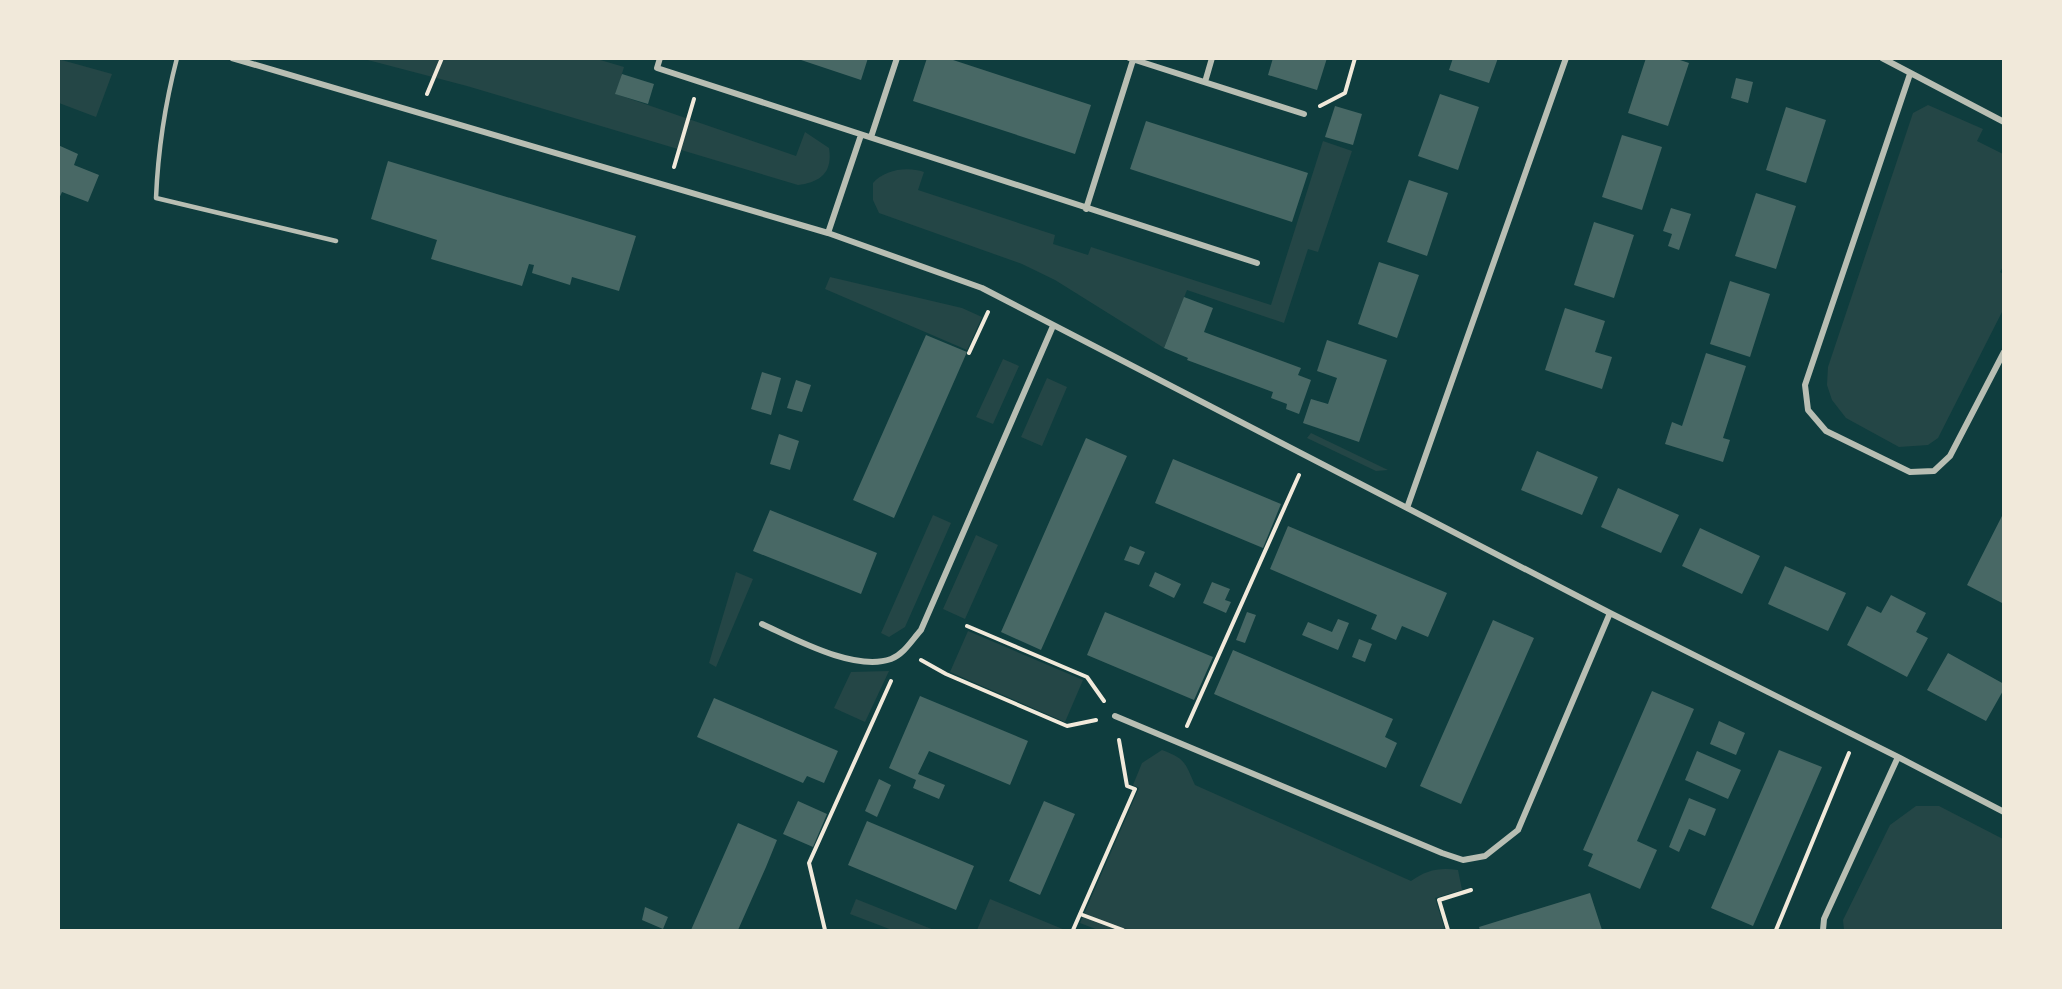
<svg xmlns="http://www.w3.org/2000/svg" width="2062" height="989" viewBox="0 0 2062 989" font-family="Literata,serif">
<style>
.green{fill:#244646}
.building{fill:#486865}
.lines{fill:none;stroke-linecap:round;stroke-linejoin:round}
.path{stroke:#f1e9da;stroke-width:4}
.service{stroke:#b8beb3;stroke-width:4.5}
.minor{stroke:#b8beb3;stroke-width:6}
</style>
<rect width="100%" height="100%" fill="#0f3d3e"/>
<path class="green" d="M58,59L112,74L96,117L59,103Z
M364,59H597L624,67L616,94L796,156L805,132L829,148C833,173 820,182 798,185L467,86Z
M1928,105L1983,129L1977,141L2003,154L2004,265L2000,272L2003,274V310L1938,438L1928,445L1899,447L1846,418L1832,400L1827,385L1828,367L1913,113Z
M1323,141L1352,151L1318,252L1308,249L1284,323L1187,290L1164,348L1055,280L1022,264L879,213L873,200V183C884,170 907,166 924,172L918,190L1055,235L1053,244L1088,255L1091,247L1271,305Z
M830,277L962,308L982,317L967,350L825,289Z
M1003,359L1019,366L993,424L976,417Z
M1047,378L1067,387L1042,446L1021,437Z
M1311,433L1388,470L1376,471L1307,438Z
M933,515L951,523L905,627L889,637L881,633Z
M976,535L998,545L965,619L943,609Z
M736,572L753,579L716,667L709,663Z
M968,631L1083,680L1065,722L950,672Z
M889,671L865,722L834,708L851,672Z
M1162,750C1186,759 1185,763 1195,785L1411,881C1426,870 1440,867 1458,870L1462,890L1435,898L1445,930H1098L1080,923L1139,788L1133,785L1142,763Z
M1916,806H1939L2003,839V930H1844L1843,920L1890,825Z
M856,899L934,930H892L850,914Z
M990,899L1065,930H977Z"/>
<path class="building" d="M795,58H868L861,80Z
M927,58H947L1091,105L1075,154L913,101Z
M1273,58H1327L1317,90L1268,75Z
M1453,58H1498L1489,83L1449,70Z
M1646,58H1674L1689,63L1668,126L1628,113Z
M622,74L654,84L648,104L615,94Z
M1736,78L1753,82L1748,103L1731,98Z
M1440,94L1479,107L1458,170L1418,156Z
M1335,106L1362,114L1353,145L1325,137Z
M1786,107L1826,120L1806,183L1766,170Z
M1146,121L1308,173L1292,222L1130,169Z
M1622,135L1662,147L1642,210L1602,197Z
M58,145L78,154L74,165L99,175L88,202L62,192L58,201Z
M388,161L636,236L619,291L572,277L570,285L532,273L534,265L529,264L522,286L431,259L437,240L371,219Z
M1409,180L1448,193L1427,256L1387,242Z
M1756,193L1796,206L1776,269L1735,256Z
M1671,208L1691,214L1679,250L1668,246L1672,234L1663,231Z
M1594,222L1634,235L1614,298L1574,285Z
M1379,262L1419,275L1397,338L1358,324Z
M1730,281L1770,294L1750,357L1710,344Z
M1184,297L1213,308L1204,332L1301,368L1298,375L1311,380L1299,414L1286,409L1287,404L1271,398L1273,392L1187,360L1188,358L1164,348Z
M1565,308L1605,321L1595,352L1612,357L1602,389L1545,370Z
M926,335L967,352L894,518L853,500Z
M1327,340L1387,360L1359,442L1303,423L1311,399L1328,404L1337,378L1317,371Z
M1706,353L1746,366L1723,438L1730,440L1723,462L1665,444L1672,422L1682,426Z
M762,372L781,378L771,415L751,409Z
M796,380L811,385L802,412L787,408Z
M779,434L799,441L790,470L770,464Z
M1086,438L1127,456L1041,650L1001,632Z
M1537,451L1598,477L1582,515L1521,490Z
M1173,459L1281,504L1263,548L1155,503Z
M1618,488L1679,515L1661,553L1601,527Z
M770,510L877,553L861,594L753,551Z
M2004,512V604L1967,585Z
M1288,526L1447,593L1428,637L1402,626L1396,640L1371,629L1377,615L1270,569Z
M1700,528L1760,556L1742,594L1682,566Z
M1130,546L1145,552L1139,565L1124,560Z
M1785,566L1846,593L1828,631L1768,604Z
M1155,572L1181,584L1174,598L1149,586Z
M1212,582L1230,589L1225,600L1231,602L1226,613L1203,603Z
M1891,595L1926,613L1916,632L1928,638L1907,677L1847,645L1867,606L1881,613Z
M1105,612L1213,657L1194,700L1087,655Z
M1247,612L1256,615L1245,643L1236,640Z
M1338,619L1349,623L1338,650L1302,635L1308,622L1332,632Z
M1493,620L1534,638L1461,804L1420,786Z
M1359,639L1372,644L1365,662L1352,657Z
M1233,650L1393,719L1385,737L1397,743L1386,768L1214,694Z
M1948,653L2004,684V689L1986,721L1927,690Z
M1652,691L1694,709L1637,841L1657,850L1640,889L1588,866L1593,854L1583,850Z
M920,696L1028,741L1010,785L929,751L918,774L945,785L939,799L913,788L916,780L889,768Z
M714,698L838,751L824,783L807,776L803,783L697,737Z
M1719,721L1745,733L1736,755L1710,744Z
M1779,750L1822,767L1753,926L1711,908Z
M1697,751L1741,770L1728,799L1685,780Z
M879,779L891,785L877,817L865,811Z
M1689,798L1716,809L1705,836L1689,829L1679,852L1669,847Z
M798,801L827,814L813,847L783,834Z
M1044,801L1075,814L1040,895L1009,881Z
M867,821L974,866L956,910L848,865Z
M738,823L777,840L766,867L738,930H691Z
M1590,893L1602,930H1480L1479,927Z
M645,907L668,917L663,929L642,920Z"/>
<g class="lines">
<path class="path" d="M427,94L442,58
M1320,106L1345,93L1355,58
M674,167L694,99
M969,353L988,312
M967,626L1087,677L1104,701
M921,660L946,674L1067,726L1096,720
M1187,726L1299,475
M1080,914L1123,930
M825,930L809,863L891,681
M1073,930L1135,789L1127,786L1119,740
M1448,930L1439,900L1471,890
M1776,930L1849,753"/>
<path class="service" d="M177,58C165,104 158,150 156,198L336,241"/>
<path class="minor" d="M232,58L828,233L982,288L1610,613L1898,757L2004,812
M660,58L657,68L1257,263
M1129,58L1304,114
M1882,58L2004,122
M1910,74L1805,385L1808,410L1826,431L1910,472L1934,471L1950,456L2004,352
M1205,82L1212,58
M871,137L897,58
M1086,209L1133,60
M828,233L861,135
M1407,508L1566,58
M762,624C795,639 855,672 891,659C904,654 912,640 921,630L1053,326
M1115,716L1442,853L1463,860L1485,856L1518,830L1610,613
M1823,930L1824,919L1898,757"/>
</g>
<rect width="2062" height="989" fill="none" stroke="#f1e9da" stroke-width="120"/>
</svg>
